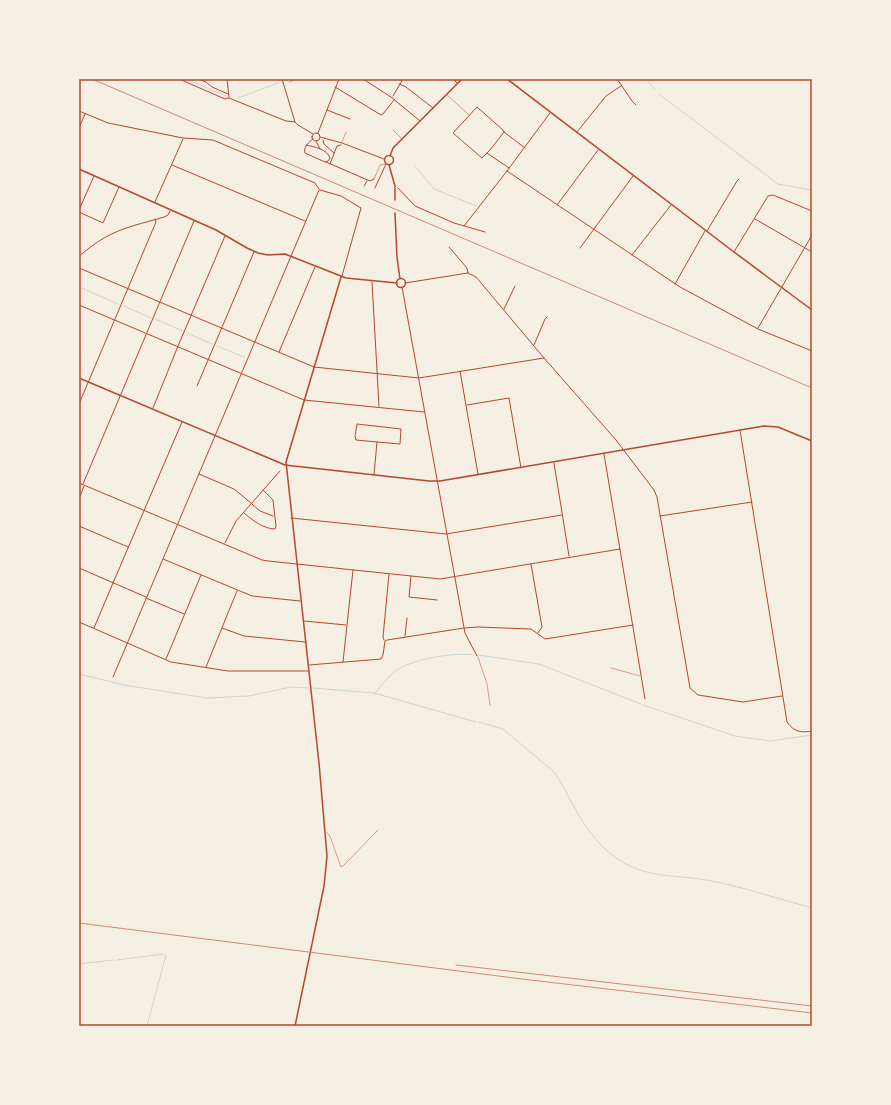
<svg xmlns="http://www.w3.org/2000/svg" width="891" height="1105" viewBox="0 0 891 1105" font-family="'DM Sans',sans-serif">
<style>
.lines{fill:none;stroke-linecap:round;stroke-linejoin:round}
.stream{stroke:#c9d6d2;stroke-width:1}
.service{stroke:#b5482f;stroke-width:0.5}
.pedestrian{stroke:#b5482f;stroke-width:1}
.minor{stroke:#b5482f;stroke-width:1}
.tertiary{stroke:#b5482f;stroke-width:1.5}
.rail{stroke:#cf8b77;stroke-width:1}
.neatline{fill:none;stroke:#b5482f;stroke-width:1.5}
</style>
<rect width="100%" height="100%" fill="#f6efe4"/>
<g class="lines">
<path class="stream" d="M186,79L226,96
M646,79L655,90
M659,94L778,184L812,190
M238,98L278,83
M414,165L434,189L476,206
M79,287L118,304
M124,306L151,318
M155,319L183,331
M187,333L212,344
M217,346L244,357
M478,655L539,664L641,704
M79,674L124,685L207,698L249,696L291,687L308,688
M313,688L374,693L476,722
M375,693C381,686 387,678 394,672C411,659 453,652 474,655
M643,705L735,736L770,741L812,735
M479,722L503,729L554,772C561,781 566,793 572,803C580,819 593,838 606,850C642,881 670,873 712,881C746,888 779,899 812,908
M117,960L163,954
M79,964L113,960
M147,1026L166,955"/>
<path class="service" d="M289,82L296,79
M447,95L469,115
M393,130L401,138
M342,142L346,132
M374,179L380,165L385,164
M478,657L487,684L490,705
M611,668L640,676
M326,832L330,836L341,867L344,865L378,830"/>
<path class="pedestrian" d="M399,84L406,87L433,108
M393,96L403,79
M323,140L324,144L334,153
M330,164L337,146L341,145
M364,186L367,181"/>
<path class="minor" d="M179,79L225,99L229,98L286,121L295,122
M198,79L206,82L212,87L228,94
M227,79L229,97
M282,79L295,122L298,125L313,134
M363,79L391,97L420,121
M453,79L457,83
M617,79L632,101L636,105
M335,87L381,115L383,114L394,100
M327,110L350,119
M79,111L108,123L183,138L213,140L220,143L315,183L319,189
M79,128L85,114
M504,132L490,150L482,158L453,133L477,107L503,130L504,132L525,148
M577,132L606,96L621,86
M318,133L339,79
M312 137a4 4 0 1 1 8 0a4 4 0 1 1-8 0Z
M320,137L342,143L384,159
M316,141L320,149
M306,145C315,147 327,149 330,158L328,161L325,162L305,153C303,147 309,142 313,139
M487,153L509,168
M326,162L370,181L374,179
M172,165L305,221
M507,171L680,287L758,329L812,351
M375,188L386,164
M398,188L415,206L454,223L485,232
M320,190L341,196L361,208L342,276
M155,202L183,139
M557,205L598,150
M79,210L94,176
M79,212L103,223L119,187
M755,219L812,252
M464,226L507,171L550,113
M707,231L737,181L739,179
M449,247L467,268L468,273L476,277L544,358L616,440L654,490L657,497L690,688L698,695L743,702L782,696
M580,248L633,176
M734,252L768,196L773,195L812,211
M632,255L671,205
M79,256C87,250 95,243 104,238C123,227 144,223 164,217L168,215L170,211
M79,268L314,367L419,378L544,358
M372,282L379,406
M405,283L468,273
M675,284L705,231
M402,287L465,633L477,656
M79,305L304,400L424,412
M504,309L515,286
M758,328L812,235
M534,345L545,319L547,317
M279,352L315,267
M460,371L478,474
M197,386L254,252
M79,404L156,222L155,219
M467,405L509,398L521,468
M153,408L178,346L225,236
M740,430L787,722C794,732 801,733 812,731
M604,454L645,699
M554,463L569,556
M199,474L234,489L251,503
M374,475L377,442L400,444L401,429L357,424L355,436L356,440L377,442
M79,483L262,560L268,561L440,579L620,549
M83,484L194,221
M79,499L84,486
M252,504L260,511L273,516
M244,513C252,520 264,529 275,529L276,526L273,500L263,490
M660,516L752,502
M291,518L446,534L562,515
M79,526L128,547
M225,543L236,521L280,471
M163,559L252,596L300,601
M531,564L542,627L538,633
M79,568L146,597
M411,576L409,597L437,600
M113,583L182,422
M146,598L184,614
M304,621L346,625
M79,622L171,662L228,671H308
M94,628L113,583
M222,628L244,636L305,642
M405,636L407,618
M384,640L383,637L389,574
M166,659L201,575
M343,662L353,570
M309,665L381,659L383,655L385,641L387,640L464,628L478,627L531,629L545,639L633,625
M206,667L237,591
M113,677L319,190"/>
<path class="tertiary" d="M507,79L734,252L812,310
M384.5 160a4.5 4.5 0 1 1 9 0a4.5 4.5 0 1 1-9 0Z
M390,156L393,148L462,79
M389,165L395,186V200
M79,169L216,230L247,248L258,253L268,255L285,254L346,278L397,283
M395,213L397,257L400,279
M396.5 283a4.5 4.5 0 1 1 9 0a4.5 4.5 0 1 1-9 0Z
M79,378L285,465L429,481H440L764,426L778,427L812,441
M295,1026L324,886L327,856L319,763L286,462L341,277"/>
<path class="rail" d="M92,79L812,388
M79,923L522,979L812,1013
M456,965L812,1006"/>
</g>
<rect width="891" height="1105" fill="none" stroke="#f6efe4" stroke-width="160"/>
<rect x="80" y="80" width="731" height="945" class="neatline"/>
</svg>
